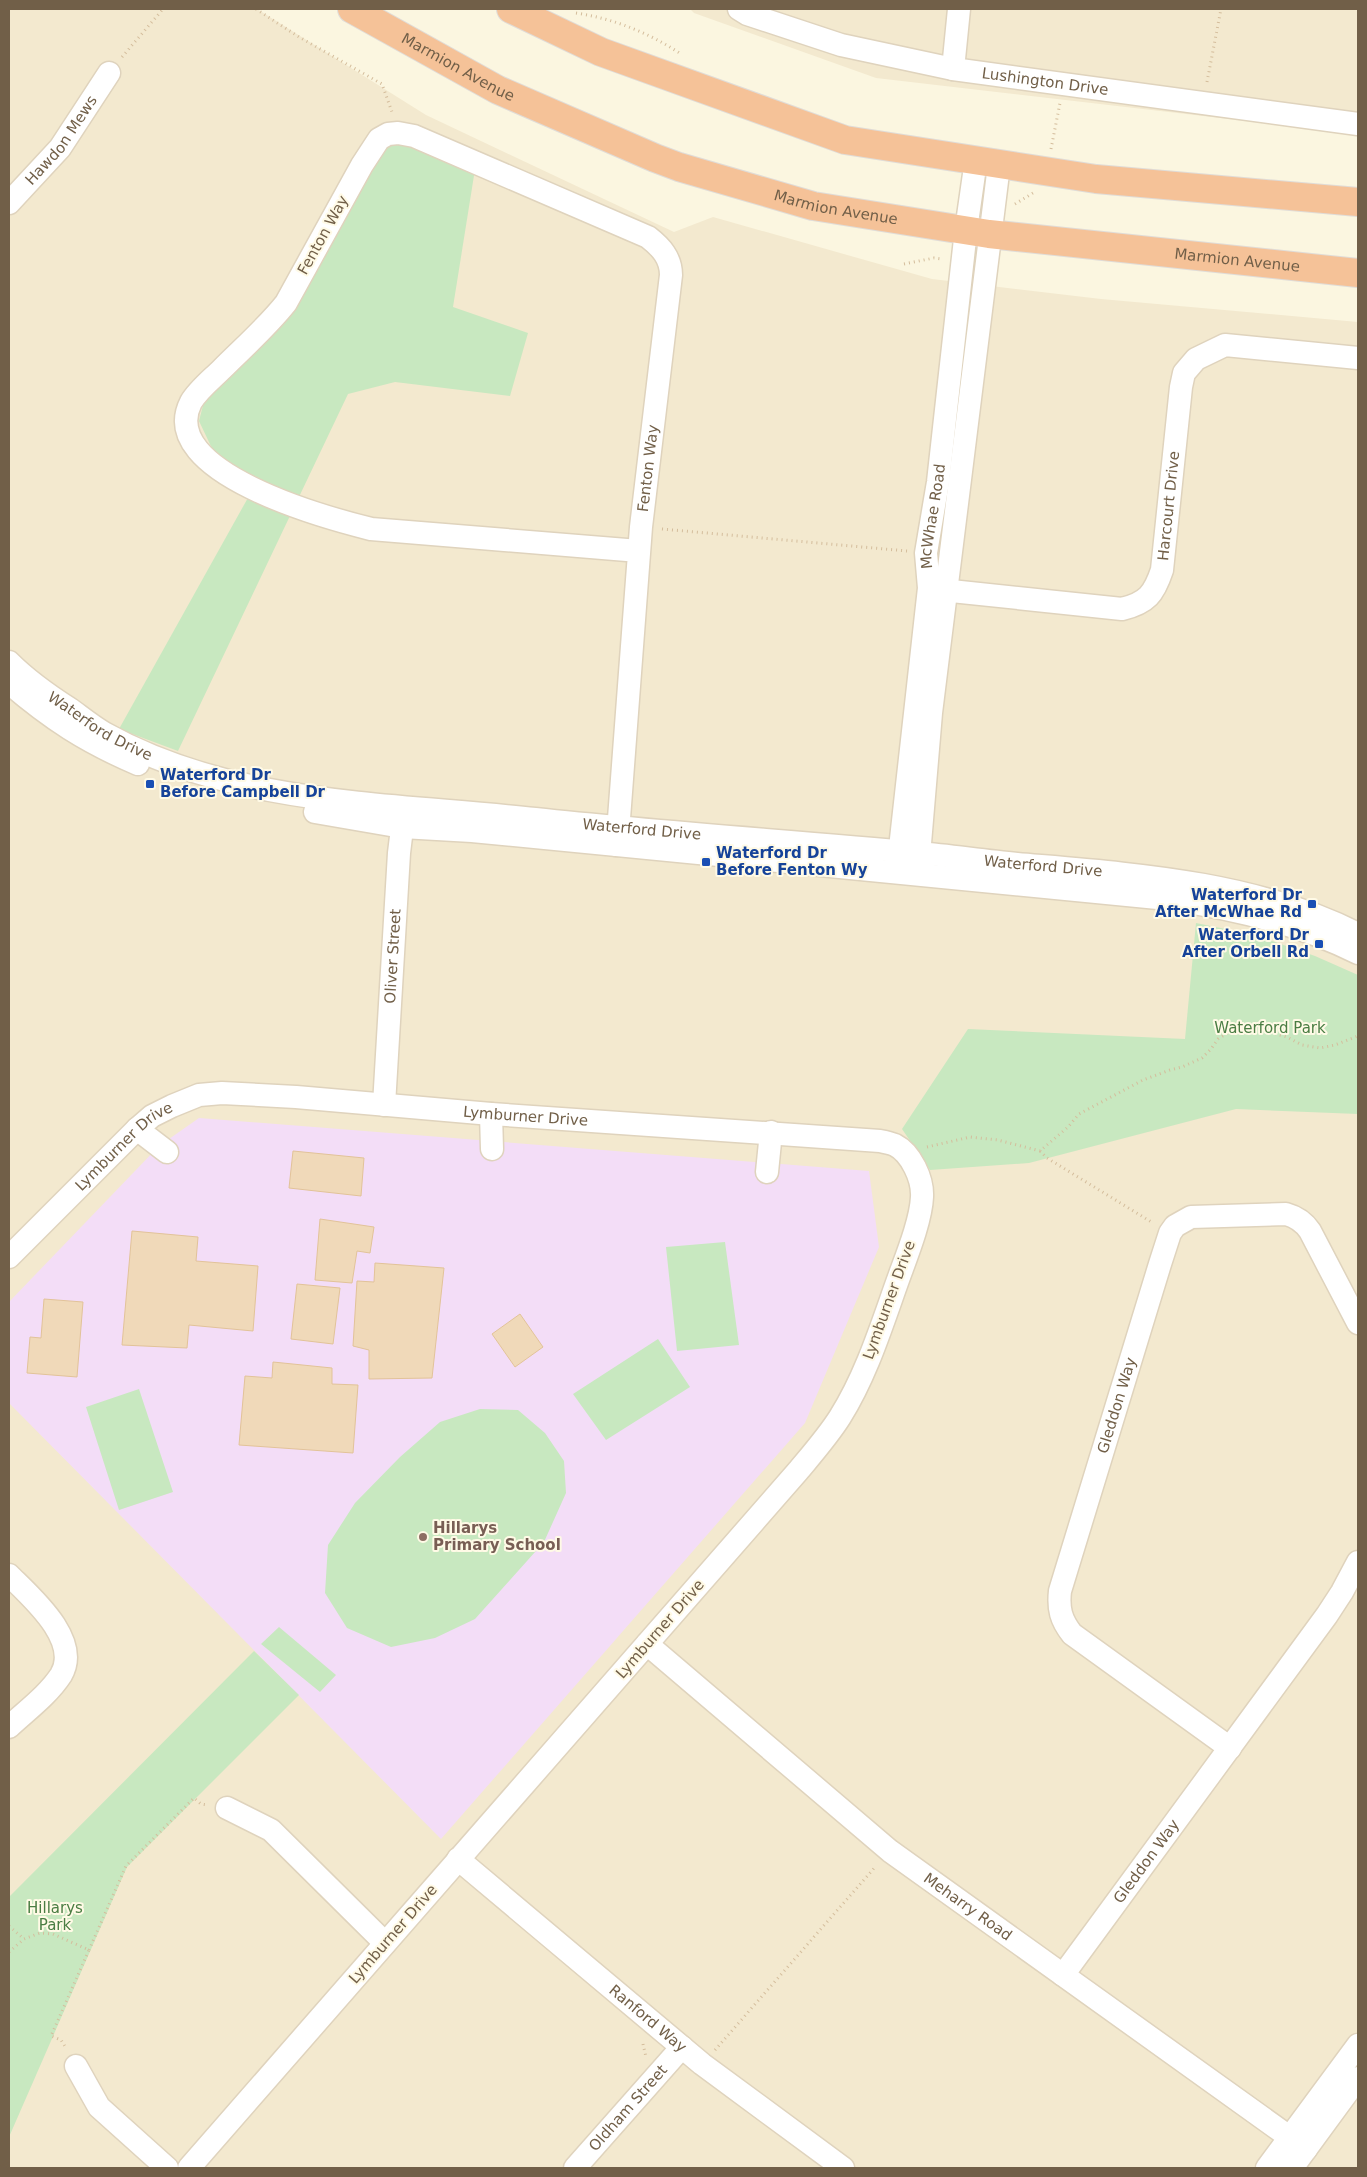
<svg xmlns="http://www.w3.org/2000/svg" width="1367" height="2177" viewBox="0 0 1367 2177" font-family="'DejaVu Sans',sans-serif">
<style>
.residential{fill:#f3e9cf}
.education{fill:#f3ddf7}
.green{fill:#c8e8c0}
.building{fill:#f0d9b9;stroke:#e2c399}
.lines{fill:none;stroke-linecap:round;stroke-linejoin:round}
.minor-casing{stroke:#dfd3bd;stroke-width:25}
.highway-casing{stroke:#e0dcd7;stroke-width:30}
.path{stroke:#d4bd9c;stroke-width:3;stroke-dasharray:1 4;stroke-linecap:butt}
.minor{stroke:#fff;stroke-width:22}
.highway{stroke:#f5c298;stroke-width:28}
.transit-dot{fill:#1a4fb4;stroke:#fffae6;stroke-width:2}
.education-dot{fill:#8d6e63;stroke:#fffae6;stroke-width:2}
.labels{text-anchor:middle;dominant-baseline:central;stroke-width:4;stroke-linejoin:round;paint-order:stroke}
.street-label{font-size:15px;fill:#715f48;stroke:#fffae6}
.transit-label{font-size:15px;font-weight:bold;fill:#164399;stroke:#fffae6;text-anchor:start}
.park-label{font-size:15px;fill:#4a7d43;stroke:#fffae6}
.education-label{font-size:15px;font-weight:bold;fill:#785e54;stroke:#fffae6;text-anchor:start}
</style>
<rect width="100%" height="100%" fill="#fbf6e0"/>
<path class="residential" d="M9,9H257L426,115L674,232L713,217L932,279L1101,299L1358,322V2168H9Z
M690,9H1358V134L876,78L694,13Z"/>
<path class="education" d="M199,1118L869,1171L879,1247L805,1423L441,1839L9,1403V1302L159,1146Z"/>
<path class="green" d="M388,134L476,163L453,307L528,333L510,396L395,382L348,394L178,751L119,729L259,478L217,459L199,421L209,382L296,306Z
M1196,923L1255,935L1315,956L1358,975V1114L1236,1109L1029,1163L930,1170L902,1129L968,1029L1185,1039Z
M725,1242L739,1345L677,1351L666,1247Z
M658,1339L690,1387L606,1440L573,1394Z
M139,1389L173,1492L119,1510L86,1407Z
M480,1409L518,1410L545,1433L564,1461L566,1493L544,1542L475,1619L435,1638L391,1647L347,1628L325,1593L328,1545L355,1503L400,1457L440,1422Z
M279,1627L336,1675L320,1692L261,1644Z
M254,1651L299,1695L127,1867L9,2137V1897Z"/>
<path class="building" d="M293,1151L364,1158L361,1196L289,1188Z
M320,1219L374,1227L370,1253L357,1251L352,1283L315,1280Z
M132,1231L198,1237L196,1261L258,1266L253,1331L189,1325L187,1348L122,1345Z
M375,1263L444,1268L432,1378L369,1379V1350L353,1346L357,1281L374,1282Z
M297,1284L340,1288L333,1344L291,1339Z
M44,1299L83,1302L77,1377L27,1373L30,1337L41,1338Z
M520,1314L543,1347L515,1367L492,1334Z
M273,1362L332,1368V1384L358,1385L353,1453L239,1445L245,1376L272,1378Z"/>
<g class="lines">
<g class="minor-casing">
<g id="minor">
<path id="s1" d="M739,9L747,14L841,45L953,69L1358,124"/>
<path d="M953,69L959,9"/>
<path id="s2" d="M9,203L60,148L109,73"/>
<path id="s3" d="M932,589L1122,609C1147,603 1154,594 1162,570L1181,387L1184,373L1196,359L1225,345L1358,358"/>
<path id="s4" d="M9,662C27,680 48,695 70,709C81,717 92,726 104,733C235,806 390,803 535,819C663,833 791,841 919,853C952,856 984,861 1017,864C1132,874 1253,881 1358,934"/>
<path d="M9,683C51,719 86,742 138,764"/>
<path d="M315,812L402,827L472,831L1168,899C1234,908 1298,923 1358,953"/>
<path id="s5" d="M617,845L641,527L671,275C671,258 661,247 648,237L414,136L398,133L388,134L379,139L362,165L286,303C267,327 244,347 222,369C212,379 198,390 191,402C155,472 327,518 371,529L639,551"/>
<path id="s6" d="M898,866L929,588L926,553L938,482L966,230L976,160"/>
<path d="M918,867L931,713L999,165"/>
<path id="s7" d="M384,1105L399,853L404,812"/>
<path d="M491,1114L492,1149"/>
<path d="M137,1129L167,1152"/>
<path d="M767,1172L771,1132"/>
<path id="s8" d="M9,1257L137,1129L152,1116L172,1106L199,1095L222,1093L296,1097L491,1114L880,1141C885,1142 890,1143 895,1145C911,1153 923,1179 922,1197C921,1220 907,1255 899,1277C882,1324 867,1374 840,1417C828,1436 813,1453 798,1471L189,2168"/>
<path d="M9,1575C30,1596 82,1640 61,1675C48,1695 26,1711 9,1727"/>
<path id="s9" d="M647,1644L890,1851L1306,2149"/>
<path id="s10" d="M1230,1748L1072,1634C1061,1620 1058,1609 1060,1591L1160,1264L1170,1233L1175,1226L1191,1217L1286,1214C1297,1217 1304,1222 1310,1231L1358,1323"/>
<path d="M227,1808L271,1830L385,1943"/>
<path id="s11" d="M458,1859L702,2064L843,2168"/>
<path id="s12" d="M1063,1975L1327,1615L1342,1592L1358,1562"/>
<path d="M76,2066L99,2107L167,2168"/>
<path id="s13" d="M575,2168L682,2047"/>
<path d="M1267,2168L1358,2045"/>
<path d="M1292,2168L1358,2078"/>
</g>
</g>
<g class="highway-casing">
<g id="highway">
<path id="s14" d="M352,9L498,90L655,158L679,167L813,206L989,234L1358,273"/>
<path d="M511,9L601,52L845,140L1096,179L1358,202"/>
</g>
</g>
<path class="path" d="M256,9L299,37L382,84L392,112
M576,13C615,19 649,33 681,54
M122,57L163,9
M1207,82L1221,9
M1051,149L1060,103
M1015,204L1033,193
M904,264L934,258L942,259
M662,529L907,551
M927,1147L970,1137L998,1140L1040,1151L1068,1127L1079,1114L1143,1080L1170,1070L1182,1067L1202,1058L1211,1049L1218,1039L1229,1032L1245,1029L1262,1030L1287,1037L1302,1045L1320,1048L1335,1045L1358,1036
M1040,1151L1047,1158L1153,1223
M9,1926L24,1939L40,1933L53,1934L89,1950L51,2036L61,2040L66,2048
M89,1950L126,1866L194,1798L201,1804L208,1805
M9,1952L24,1939
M643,2044L646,2057
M715,2050L876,1866"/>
<use href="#minor" class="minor"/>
<use href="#highway" class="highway"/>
</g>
<g class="transit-dot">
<rect x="145" y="779" width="10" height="10" rx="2.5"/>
<rect x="701" y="857" width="10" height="10" rx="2.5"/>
<rect x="1307" y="899" width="10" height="10" rx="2.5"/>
<rect x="1314" y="939" width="10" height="10" rx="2.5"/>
</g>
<circle class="education-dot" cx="423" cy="1537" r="5"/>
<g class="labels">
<g class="street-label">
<text stroke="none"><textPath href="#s14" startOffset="121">Marmion Avenue</textPath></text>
<text stroke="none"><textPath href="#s1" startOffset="316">Lushington Drive</textPath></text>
<text stroke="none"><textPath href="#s2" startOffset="82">Hawdon Mews</textPath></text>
<text stroke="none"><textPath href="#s14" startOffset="526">Marmion Avenue</textPath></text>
<text transform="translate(323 235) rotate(-61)">Fenton Way</text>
<text stroke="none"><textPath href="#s14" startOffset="931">Marmion Avenue</textPath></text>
<text stroke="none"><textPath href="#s5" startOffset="378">Fenton Way</textPath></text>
<text stroke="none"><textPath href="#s3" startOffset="315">Harcourt Drive</textPath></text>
<text stroke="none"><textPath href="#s6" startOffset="352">McWhae Road</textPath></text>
<text stroke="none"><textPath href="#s4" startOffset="112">Waterford Drive</textPath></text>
<text stroke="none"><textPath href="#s4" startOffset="669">Waterford Drive</textPath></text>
<text stroke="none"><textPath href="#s4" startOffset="1072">Waterford Drive</textPath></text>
<text stroke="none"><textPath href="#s7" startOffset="149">Oliver Street</textPath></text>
<text stroke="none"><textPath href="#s8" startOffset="580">Lymburner Drive</textPath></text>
<text stroke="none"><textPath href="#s8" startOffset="160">Lymburner Drive</textPath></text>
<text transform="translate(889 1300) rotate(-70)">Lymburner Drive</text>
<text stroke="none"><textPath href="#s10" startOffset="435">Gleddon Way</textPath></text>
<text transform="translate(660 1629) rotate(-49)">Lymburner Drive</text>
<text stroke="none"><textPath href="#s12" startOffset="141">Gleddon Way</textPath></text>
<text stroke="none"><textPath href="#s9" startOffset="415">Meharry Road</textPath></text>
<text transform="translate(393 1934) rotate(-49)">Lymburner Drive</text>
<text stroke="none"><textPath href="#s11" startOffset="248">Ranford Way</textPath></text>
<text stroke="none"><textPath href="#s13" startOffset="80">Oldham Street</textPath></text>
</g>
<g class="transit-label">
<text x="160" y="775">Waterford Dr<tspan x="160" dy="17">Before Campbell Dr</tspan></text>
<text x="716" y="853">Waterford Dr<tspan x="716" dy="17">Before Fenton Wy</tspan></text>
<text x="1302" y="895" text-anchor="end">Waterford Dr<tspan x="1302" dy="17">After McWhae Rd</tspan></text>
<text x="1309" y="935" text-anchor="end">Waterford Dr<tspan x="1309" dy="17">After Orbell Rd</tspan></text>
</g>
<g class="park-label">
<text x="1270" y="1028">Waterford Park</text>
<text x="55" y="1908">Hillarys<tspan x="55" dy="17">Park</tspan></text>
</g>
<g class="education-label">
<text x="433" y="1528">Hillarys<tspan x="433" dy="17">Primary School</tspan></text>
</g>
</g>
<rect width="1367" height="2177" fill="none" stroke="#715f48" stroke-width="20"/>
</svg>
